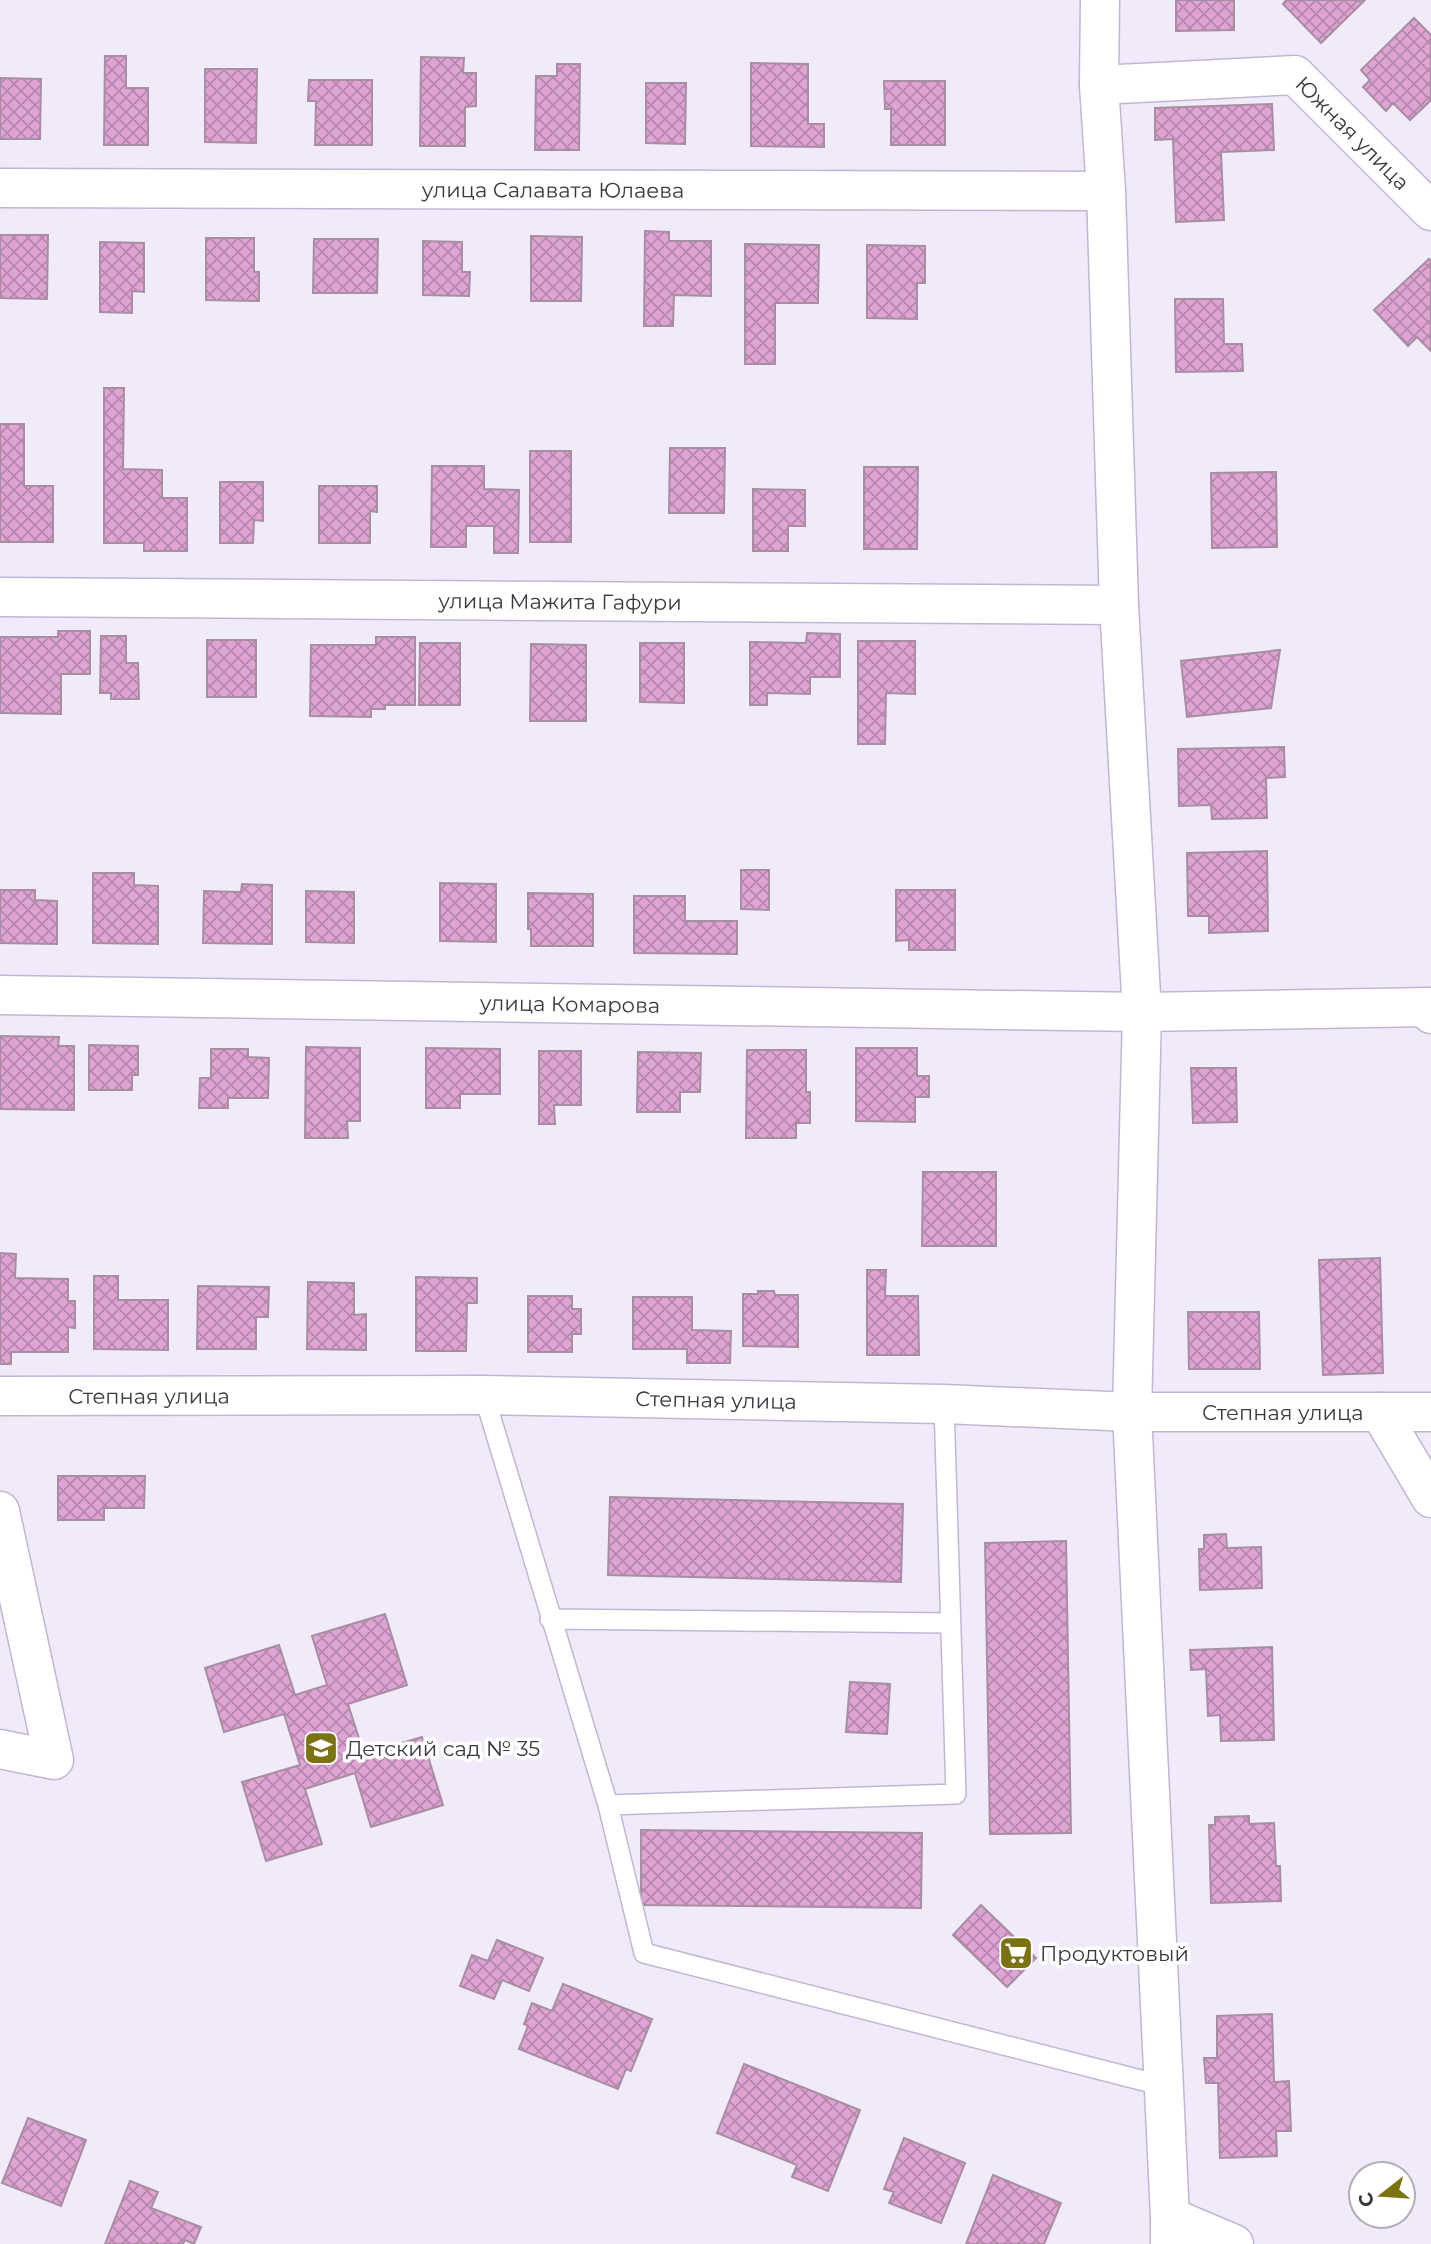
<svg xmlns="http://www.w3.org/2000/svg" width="1431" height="2244" viewBox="0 0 1431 2244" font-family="Montserrat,sans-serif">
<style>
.building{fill:url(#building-cross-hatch);stroke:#a78fa1;stroke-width:2}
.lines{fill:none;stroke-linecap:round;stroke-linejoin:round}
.service-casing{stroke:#c1b7d2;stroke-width:22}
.minor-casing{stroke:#c1b7d2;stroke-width:41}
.service{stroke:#fff;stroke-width:19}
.minor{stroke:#fff;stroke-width:38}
.labels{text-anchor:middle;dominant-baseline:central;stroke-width:7;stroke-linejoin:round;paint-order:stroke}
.street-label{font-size:21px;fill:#3c3843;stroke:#fff}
.poi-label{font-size:21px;fill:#3c3843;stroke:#fff;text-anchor:start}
</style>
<defs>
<pattern id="building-cross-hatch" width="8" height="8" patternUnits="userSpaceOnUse" patternTransform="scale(1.75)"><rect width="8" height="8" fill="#dfa4d3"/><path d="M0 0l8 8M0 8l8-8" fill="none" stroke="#b687ad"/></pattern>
</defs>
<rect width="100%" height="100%" fill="#f0eafb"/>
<path class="building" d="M1176,0H1234V30L1176,31Z
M1286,0H1365L1321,43L1283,4Z
M1414,18L1431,35V100L1410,120L1393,103L1386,111L1363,87L1370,80L1361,70Z
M105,56H126V88H148V145H104Z
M421,57L464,58L463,73H476V106L465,107V146H420Z
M751,63L808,64V124H824V147L751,146Z
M557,64H580L579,150H535L536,76H557Z
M205,69H257L256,143L205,142Z
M0,78L41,79L40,139H0Z
M309,80H372V145H315L316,101H308Z
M884,81H945V145H891V109H885Z
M646,83H686L685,144L646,143Z
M1272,104L1274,150L1221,152L1224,220L1176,222L1173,139L1155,140V108Z
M645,231L669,232V241H711V296L674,295L673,326H644Z
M0,235H48L47,299L0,298Z
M531,236L582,237L581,301H531Z
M206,238H254V272H259V301L206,300Z
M314,239H378L377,293H313Z
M423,241L462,242V272H470L469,296L423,295Z
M100,242L144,243V292L132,291V313L100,312Z
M745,244L819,245L818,303H775V364H745Z
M867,245L925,246V283H917V319L867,318Z
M1429,259L1431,261V351L1417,337L1408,346L1374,310Z
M1175,299H1223L1224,344H1242L1243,371L1176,372Z
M104,388H124L123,469L162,470V498H187V551H144V543H104Z
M0,424H24V486H53V542H0Z
M670,448H725L724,513H669Z
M530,451H571V542H530Z
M432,466H484V489L519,490L518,553H494V526H466V547H431Z
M864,467H918L917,549H864Z
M1276,472L1277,547L1212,548L1211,473Z
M220,482H263V521L254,520L253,543H220Z
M319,486H377V512L370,511V543H319Z
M753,489L805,490V526H788V551H753Z
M58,631H90V674H61V714L0,713V637H58Z
M807,633L840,634V677H810V694L767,693V705H750V642L806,643Z
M101,636H126V663H138L139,699H111V693H100Z
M376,637H415V705H385V709H371V717L310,716L311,645H376Z
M207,640H256V697H207Z
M858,641H915V694L886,693L885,744H858Z
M420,643H460V705H419Z
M640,643H684V703L640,702Z
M531,644L586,645V721H530Z
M1280,650L1271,708L1187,717L1181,661Z
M1284,747L1285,777L1266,778L1267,818L1212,819L1211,805L1179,806L1178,749Z
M1267,851L1268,931L1209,933V916H1188L1187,853Z
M741,870H769V910L741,909Z
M93,873H134V885L158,886V944L93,943Z
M440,883L496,884V942L440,941Z
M242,884L272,885V944L203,943L204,891L241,892Z
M0,890H35V900L57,901V944L0,943Z
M896,890H955V950H909V940L896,941Z
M306,891L354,892V943L306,942Z
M528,893L593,894V946H531V929H528Z
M634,896H685V921H737V954L634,953Z
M0,1036L59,1037L58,1046H74V1110L0,1109Z
M89,1045L138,1046V1075H132V1090H89Z
M306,1047L360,1048V1121H347L348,1138H305Z
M426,1048L500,1049V1094H460V1108H426Z
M856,1048H917V1076H929V1097H915V1122L856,1121Z
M211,1049H248V1057L269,1058L268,1098H228V1108H199L200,1078H211Z
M747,1050H806V1092H810V1123H796V1138H746Z
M539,1051H581V1105H554L555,1124H539Z
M638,1052L701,1053L700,1092H680V1112H637Z
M1191,1068H1236L1237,1122L1193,1123Z
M923,1172H996V1246H922Z
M0,1253L16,1254L15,1278L68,1279V1301H75V1328L68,1327V1352H11V1364H0Z
M1380,1258L1383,1373L1323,1375L1319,1260Z
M867,1270H886L885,1296H918L919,1355H867Z
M94,1276H118V1300H168V1350L94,1349Z
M416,1277L477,1278V1303H467L466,1351H416Z
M308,1282L354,1283V1315L366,1314V1350L307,1349Z
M198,1286L269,1287L268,1317H256V1349H197Z
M758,1291H774L775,1295H798V1347L743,1346V1294H758Z
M528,1296H572V1309H581V1334H572V1352H528Z
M633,1297H692V1330L731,1331L730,1363H687V1349H633Z
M1188,1312H1259L1260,1369H1189Z
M58,1476H145L144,1508H104V1520H58Z
M610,1497L903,1504L901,1582L608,1575Z
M1226,1534L1227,1548L1261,1547L1262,1588L1200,1590L1199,1549H1204V1535Z
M1066,1541L1071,1833L990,1834L985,1543Z
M385,1614L407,1685L348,1704L364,1754L422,1737L443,1805L371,1827L355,1773L305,1789L322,1844L266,1861L242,1782L300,1765L284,1714L224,1732L205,1668L279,1645L295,1695L327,1685L312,1636Z
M1272,1647L1274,1740L1221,1741L1220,1715L1208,1716L1206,1669L1191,1670L1190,1650Z
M850,1682L890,1684L887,1734L846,1732Z
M1249,1816V1824L1274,1823L1276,1866H1280L1281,1901L1211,1903L1209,1825H1215V1817Z
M641,1830L922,1833L921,1908L641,1905Z
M981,1905L1036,1958L1007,1987L953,1935Z
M497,1940L543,1958L529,1991L502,1980L494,1999L460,1986L472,1955L488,1961Z
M563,1984L652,2019L631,2071L626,2069L618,2089L519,2049L528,2026L524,2024L532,2003L552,2011Z
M1272,2014L1274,2082L1289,2081L1291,2131H1276L1277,2156L1220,2158L1218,2083H1206L1204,2058H1217V2016Z
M744,2064L860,2110L828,2191L792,2177L797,2165L717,2133Z
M28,2118L86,2140L61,2206L2,2183Z
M904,2138L965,2163L941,2223L889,2203L894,2192L884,2189Z
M993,2175L1061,2203L1044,2244H966Z
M130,2181L158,2192L151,2208L201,2227L194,2244L185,2240L183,2244H105Z"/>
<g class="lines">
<g class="service-casing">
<path id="service" d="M484,1395L608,1805L644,1953L1164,2086
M550,1619L950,1623
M608,1805L956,1794L944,1404"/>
</g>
<g class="minor-casing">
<g id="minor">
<path d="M1100,0L1099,85L1106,191L1119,605L1142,1012L1132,1412L1170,2217V2244"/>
<path id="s1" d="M1099,85L1295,75L1431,211"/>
<path id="s2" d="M0,188L1106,191"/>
<path id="s3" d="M0,597L1119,605"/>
<path id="s4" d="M0,995L1142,1012L1429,1007L1431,1014"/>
<path id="s5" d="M0,1396L484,1395L944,1404L1132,1412H1431"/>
<path d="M1380,1412L1431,1498"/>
<path d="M0,1511L54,1760L0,1749"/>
<path d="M1170,2217L1234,2244"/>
</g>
</g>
<use href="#service" class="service"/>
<use href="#minor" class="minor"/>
</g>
<defs>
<g id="school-square" transform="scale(1.75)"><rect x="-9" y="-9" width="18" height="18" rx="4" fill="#7b7212" stroke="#fff"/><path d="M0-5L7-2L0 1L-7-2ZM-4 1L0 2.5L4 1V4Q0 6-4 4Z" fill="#fff"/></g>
<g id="supermarket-square" transform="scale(1.75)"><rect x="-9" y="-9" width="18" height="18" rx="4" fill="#7b7212" stroke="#fff"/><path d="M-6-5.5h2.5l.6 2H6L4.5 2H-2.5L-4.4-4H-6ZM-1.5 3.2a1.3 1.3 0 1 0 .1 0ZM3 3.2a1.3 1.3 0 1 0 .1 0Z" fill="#fff"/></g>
</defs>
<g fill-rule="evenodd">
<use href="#school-square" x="321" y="1748"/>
<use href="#supermarket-square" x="1016" y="1953"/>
</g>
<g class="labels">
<g class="street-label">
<text stroke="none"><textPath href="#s1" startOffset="278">Южная улица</textPath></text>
<text stroke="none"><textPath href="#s2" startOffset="553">улица Салавата Юлаева</textPath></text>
<text stroke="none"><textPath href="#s3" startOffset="560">улица Мажита Гафури</textPath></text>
<text stroke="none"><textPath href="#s4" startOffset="570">улица Комарова</textPath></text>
<text stroke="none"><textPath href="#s5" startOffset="149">Степная улица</textPath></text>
<text stroke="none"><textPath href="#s5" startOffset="716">Степная улица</textPath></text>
<text stroke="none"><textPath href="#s5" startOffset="1283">Степная улица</textPath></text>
</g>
<g class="poi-label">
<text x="346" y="1748">Детский сад № 35</text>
<text x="1040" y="1953">Продуктовый</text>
</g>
</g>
<g transform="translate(1382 2195) rotate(253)"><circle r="33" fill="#ffffff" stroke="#b1afb4" stroke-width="2"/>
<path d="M0-5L12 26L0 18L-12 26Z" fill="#7b7212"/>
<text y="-10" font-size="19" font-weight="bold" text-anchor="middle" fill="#3c3843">С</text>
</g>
</svg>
